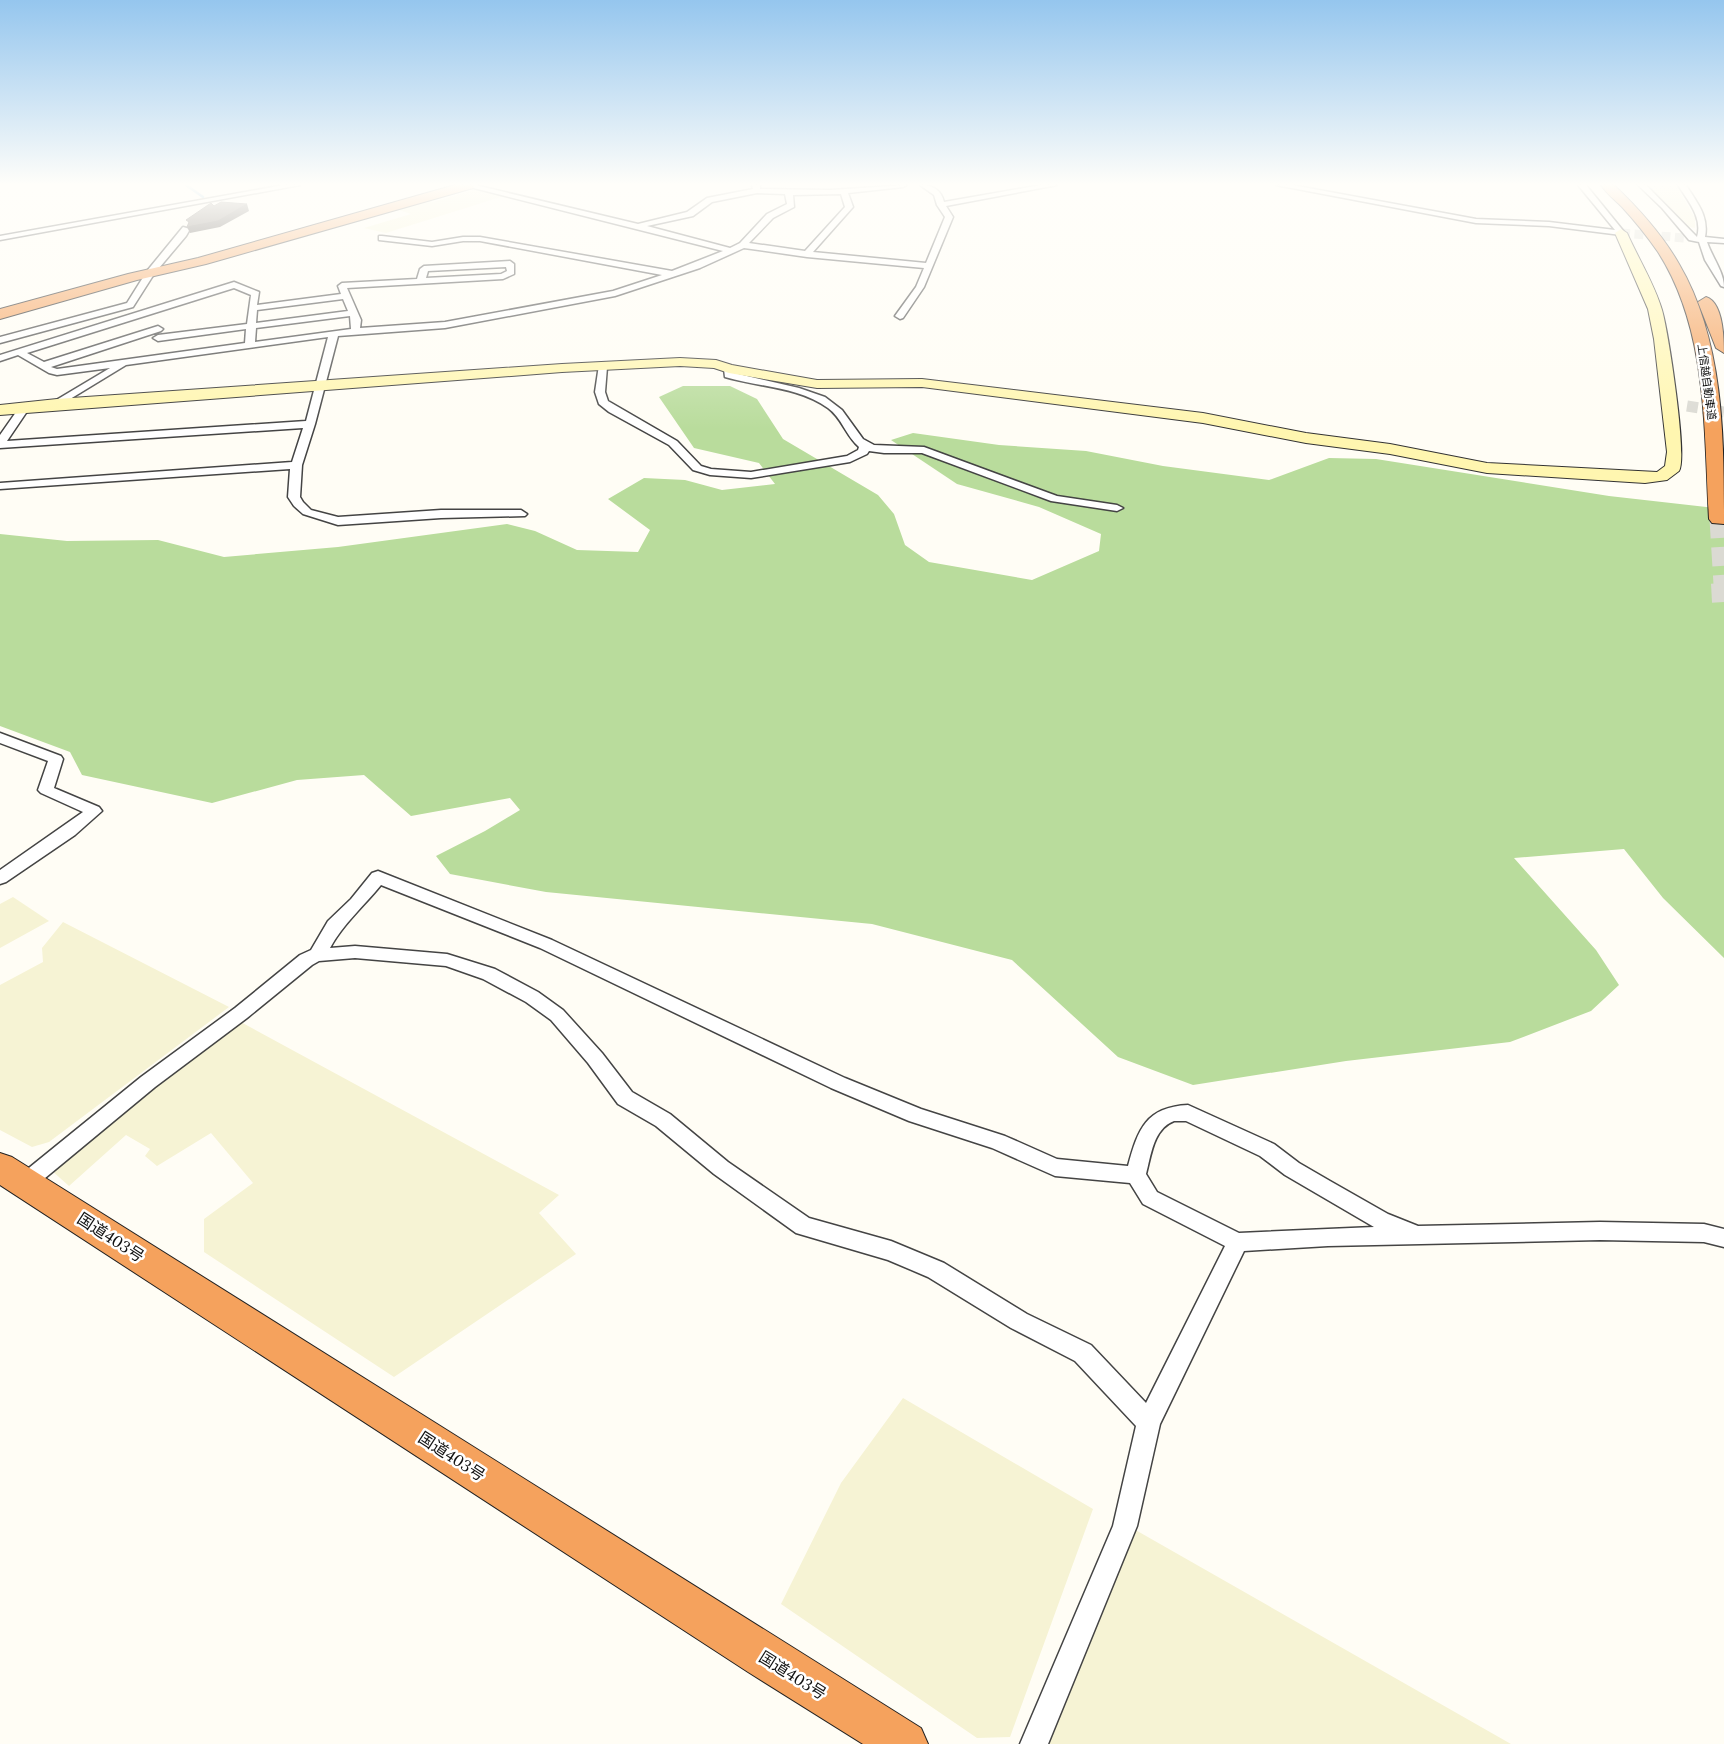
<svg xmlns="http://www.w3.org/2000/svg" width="1724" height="1744" viewBox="0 0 1724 1744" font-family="Lora,'Noto Sans JP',serif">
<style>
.farmland{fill:#f6f3d4}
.forest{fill:#b9dc9c}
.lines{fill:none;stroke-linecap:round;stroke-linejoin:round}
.stream{stroke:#3f96cf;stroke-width:2.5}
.street-tunnel-far1{stroke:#dbdad3;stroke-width:9;stroke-dasharray:9 4.5;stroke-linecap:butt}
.street-tunnel{stroke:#dbdad3;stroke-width:11;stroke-dasharray:11 5.5;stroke-linecap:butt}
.highway-tunnel-far1{stroke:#dbdad3;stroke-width:19;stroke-dasharray:19 9;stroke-linecap:butt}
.highway-tunnel{stroke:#dbdad3;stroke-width:24;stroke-dasharray:24 12;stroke-linecap:butt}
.street-casing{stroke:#444;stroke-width:3}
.secondary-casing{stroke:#333;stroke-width:2}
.highway-casing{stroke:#222;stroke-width:2}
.street{fill:#fff;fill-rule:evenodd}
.secondary{fill:#fff6b0;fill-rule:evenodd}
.highway{fill:#f5a25d;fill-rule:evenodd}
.shaded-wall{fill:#3f3936}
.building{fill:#5a524d;stroke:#3f3936}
.labels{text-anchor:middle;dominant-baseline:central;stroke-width:5;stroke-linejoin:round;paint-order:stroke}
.far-street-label{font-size:11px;fill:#111;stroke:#fff}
.near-street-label{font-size:16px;fill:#111;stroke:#fff}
</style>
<rect width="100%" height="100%" fill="#fffdf5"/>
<path class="farmland" d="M1646,185H1676L1695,218V228L1689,227Z
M477,189L504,196L386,233L364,228L411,214L393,208L423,199L433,202Z
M13,897L49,921L0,948V904Z
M63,922L229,1007L49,1142L32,1147L0,1130V985L43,962L42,948Z
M239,1021L559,1195L539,1213L576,1254L394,1377L204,1252V1219L253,1183L211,1133L157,1166L145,1156L150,1149L126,1135L69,1186L51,1170L154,1083Z
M903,1398L1093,1509L1010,1737L977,1738L781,1604L841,1483Z
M1125,1524L1511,1744H1039Z"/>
<path class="forest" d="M683,386H730L757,399L783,439L878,495L894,514L905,545L929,562L1032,580L1099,551L1101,534L1039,507L957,484L891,440L913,433L999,445L1086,451L1163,466L1269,480L1329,458L1376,459L1609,496L1724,509V958L1663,898L1624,849L1514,858L1596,950L1619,985L1591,1011L1510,1042L1346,1061L1193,1085L1118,1057L1012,960L872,924L546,892L450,874L436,856L485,831L520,810L510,798L411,816L364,775L297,780L212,803L82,775L70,752L0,726V534L67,541L158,540L224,557L338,547L507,524L535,531L577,550L638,552L650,530L608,499L644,478L685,480L722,490L775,484L759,463L694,448L659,397Z"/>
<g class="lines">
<path class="stream" d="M186,185L203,197"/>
<path class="street-tunnel-far1" d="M1621,233L1685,238"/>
<path class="street-tunnel" d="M1687,406L1724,412"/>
<path class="highway-tunnel-far1" d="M1719,519L1723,584"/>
<path class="highway-tunnel" d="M1723,583L1724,602"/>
<g class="street-casing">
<path id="street" d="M284,185H300L0,240V236Z
M462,185H475L638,224L687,212L707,198L753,189L752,185H760V189L830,190L907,185L903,187L848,193L853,207L813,252L926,263L945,217L937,205L934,195L920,185C933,185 941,190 944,202L1041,185H1057L946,206L953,217L924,287L903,318L900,319L895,316L916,287L924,268L807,257L744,248L700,268L615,296L445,328L338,336L315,424L302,465L300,497L303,502L311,510L338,517L441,510H521L527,514L525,516L441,518L338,525L303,514L294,506L288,497L290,469L0,489V483L292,462L303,428L0,448V435L21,405L25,404L30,407L7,441L306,421L328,337L126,365L57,407L52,404L53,402L110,368L57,375L49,373L18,355L0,361V355L234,282L259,292L257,305L341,294L338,286L342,283L417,279L420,269L424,266L510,261L514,264V274L503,279L347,288L361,320L360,328L445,322L613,291L662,275L480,241H463L432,246L379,240V236H382L432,242L463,237H480L672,271L723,251ZM757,193L785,194L787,204L767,214L740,243L730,248L647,226L693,216L712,202ZM841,194L845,207L805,251L749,243L773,218L794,207L793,195ZM506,267L507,271L501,274L426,278L428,271ZM234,288L251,295L247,324L158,335L153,338L158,341L246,329L245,343L57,369L51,367L161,331L163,329L158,326L44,362L27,353ZM343,299L348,311L256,323L257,310ZM350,316L351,329L255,342L256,328Z
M1276,185H1292L1476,219L1549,222L1615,230L1578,185H1586L1625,233L1621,235L1549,226L1476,223Z
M1638,185H1646L1697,237C1703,218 1688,201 1678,185H1686C1697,203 1709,216 1705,237L1724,239V243L1707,242C1712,257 1724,272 1724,287L1721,286L1705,260L1699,242L1689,240L1662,208Z
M183,227L190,229L186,236L154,274L133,307L0,343V337L127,303L147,271Z
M599,365L607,367L605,392L608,401L677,441L701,466L711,469L751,472L847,456L858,450L859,447C846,436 842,418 828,408C799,387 759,387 725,377L724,369L729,366L734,369V373L799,388L825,397L842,410L863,439L874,445L924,447L1057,496L1117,505L1123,508L1117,511L1051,501L922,453H884L869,451L867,454L850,462L751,478L710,475L693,470L669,445L609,412L599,404L595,392Z
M0,733L61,756L63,759L54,788L99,807L102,811L75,835L6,882L0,884V870L83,812L41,793L38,790L48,761L0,743Z
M378,871L552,940L845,1078L921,1109L1005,1136L1057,1159L1128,1166C1138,1129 1146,1107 1188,1105L1274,1144L1299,1163L1330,1181L1388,1214L1418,1226L1600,1222L1704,1224L1724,1229V1247L1704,1242L1600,1240L1328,1246L1244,1251L1160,1424L1137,1526L1048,1744H1020L1113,1526L1136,1426L1075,1361L1011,1328L928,1277L888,1260L796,1233L714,1174L656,1126L618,1104L588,1063L551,1020L526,1002L483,979L446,966L355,958L319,961L312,965L247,1018L155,1087L33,1188L26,1191L19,1188L16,1182L19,1176L141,1077L235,1008L300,955L311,950L328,921L351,899L372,873ZM381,885L540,948L831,1088L909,1121L992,1148L1055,1176L1130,1183L1143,1204L1225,1246L1146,1403L1091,1345L1027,1314L944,1263L891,1241L809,1218L728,1162L670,1114L632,1092L602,1053L563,1010L538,992L495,969L447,954L355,946L330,948C343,924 364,906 381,885ZM1174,1121H1186L1260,1156L1285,1175L1374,1227L1239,1233L1157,1192L1146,1174C1151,1156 1153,1129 1174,1121Z"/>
</g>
<g class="secondary-casing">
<path id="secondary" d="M1621,229L1627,233C1638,258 1654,283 1662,310C1668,331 1688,457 1679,471L1667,480L1645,483L1487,473L1390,454L1306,443L1203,423L922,387L817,388L729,373L714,368L680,366L562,372L0,415V405L57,399L562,364L680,358L716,360L732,365L817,380L922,379L1203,413L1306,433L1390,444L1487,463L1657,472L1665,466L1667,452L1654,339L1648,309L1615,233Z"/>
</g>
<g class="highway-casing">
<path id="highway" d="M455,185H475L473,188L206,264L137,280L0,319V309L128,274L198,258Z
M1601,185H1614C1639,209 1662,234 1679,264C1724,341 1724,437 1724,524L1712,523L1709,519C1704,430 1708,330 1658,252C1647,236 1635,221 1622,207C1615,200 1606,193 1601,185Z
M1706,297C1723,302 1724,338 1724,353L1716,348L1698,302Z
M0,1153L12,1157L921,1728L928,1744H863L748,1672L0,1185Z"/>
</g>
<use href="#street" class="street"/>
<use href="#secondary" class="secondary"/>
<use href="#highway" class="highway"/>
</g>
<path class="shaded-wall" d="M247,204L249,211L220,227L190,233L187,227Z"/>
<path class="building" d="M221,202L247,204L218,221L187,227L189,222L186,220L211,203L214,206Z"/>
<linearGradient id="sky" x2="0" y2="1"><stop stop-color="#95c6ee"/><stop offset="0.43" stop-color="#fffefa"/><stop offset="1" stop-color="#fffefa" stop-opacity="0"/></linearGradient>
<rect width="1724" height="429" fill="url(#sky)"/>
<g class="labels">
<g class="far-street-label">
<text transform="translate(1707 382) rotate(82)">上信越自動車道</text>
</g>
<g class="near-street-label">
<text transform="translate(111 1237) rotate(33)">国道403号</text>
<text transform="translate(452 1456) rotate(33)">国道403号</text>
<text transform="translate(793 1675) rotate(32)">国道403号</text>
</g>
</g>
</svg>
